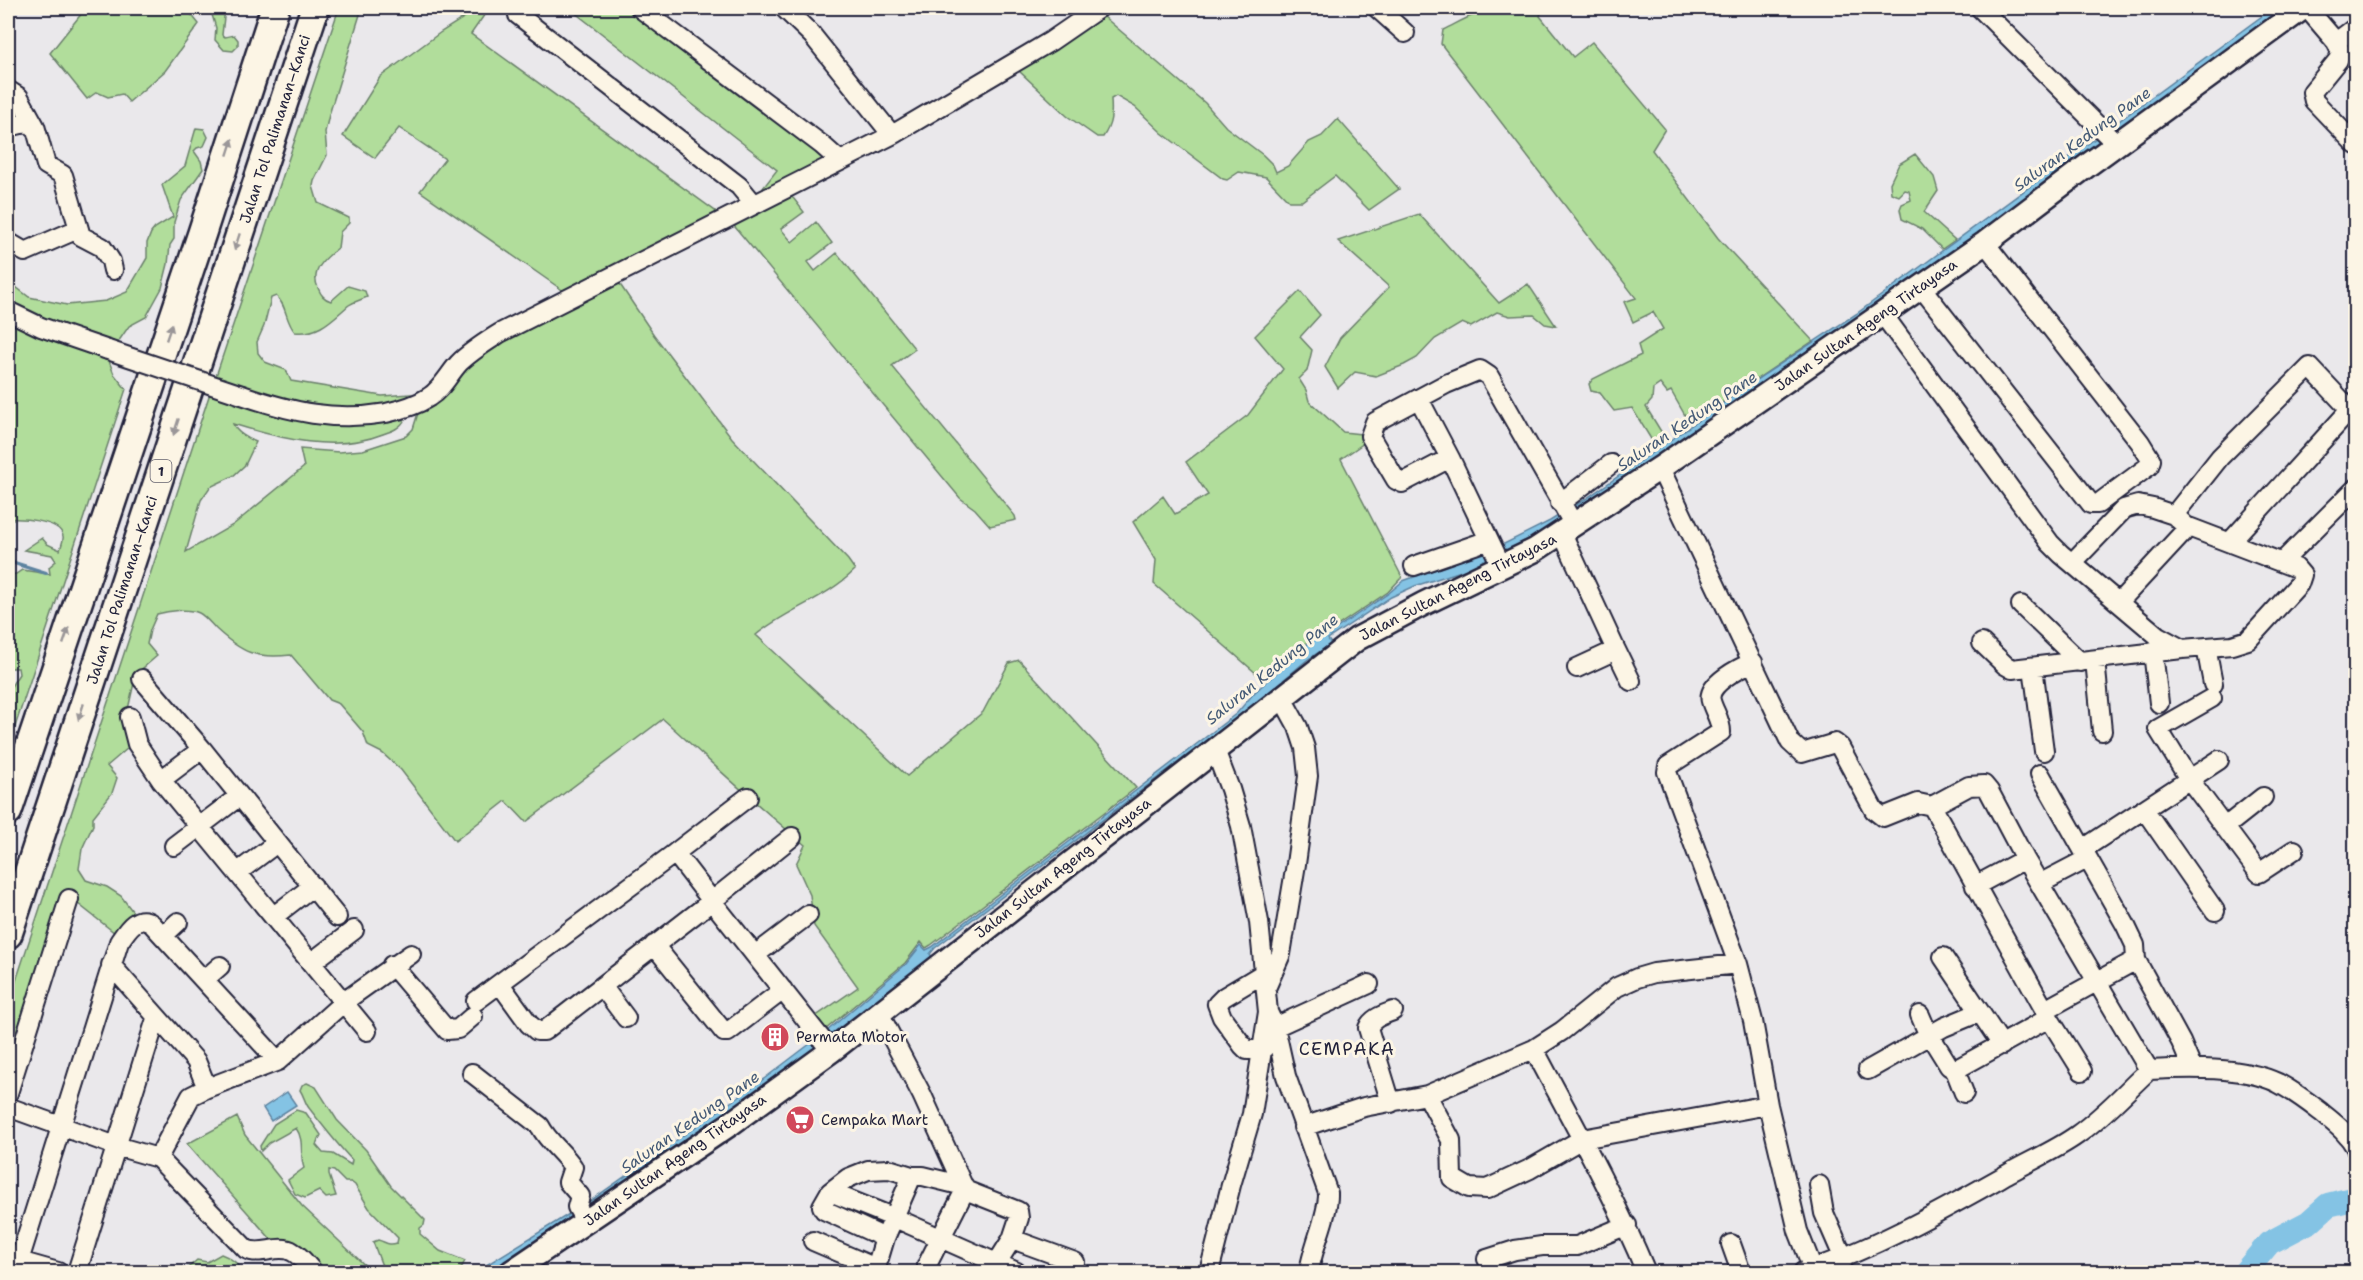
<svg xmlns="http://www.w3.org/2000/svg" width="2363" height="1280" viewBox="0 0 2363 1280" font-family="'Shantell Sans',sans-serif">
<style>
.green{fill:#b1dd9b;stroke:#6a806b;stroke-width:1.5}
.water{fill:#84c3e4;stroke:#5d83a0;stroke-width:1.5}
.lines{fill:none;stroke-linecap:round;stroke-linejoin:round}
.stream{stroke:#5d83a0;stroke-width:4}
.river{stroke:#84c3e4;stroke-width:24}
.minor-casing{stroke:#22223b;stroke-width:22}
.major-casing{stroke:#22223b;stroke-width:27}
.highway-casing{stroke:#22223b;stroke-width:32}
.minor{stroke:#fcf5e5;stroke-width:18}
.major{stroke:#fcf5e5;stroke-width:22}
.highway{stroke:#fcf5e5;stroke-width:27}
.minor-bridge-casing{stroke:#22223b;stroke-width:22;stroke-linecap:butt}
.minor-bridge{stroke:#fcf5e5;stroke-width:18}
.oneway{fill:#9a9698}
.labels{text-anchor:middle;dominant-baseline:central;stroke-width:6;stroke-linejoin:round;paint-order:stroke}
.shield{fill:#fcf5e5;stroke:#63616e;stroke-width:1.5}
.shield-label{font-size:14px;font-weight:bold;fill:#22223b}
.street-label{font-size:15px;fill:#22223b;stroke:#fcf5e5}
.poi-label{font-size:15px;fill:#22223b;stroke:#fcf5e5;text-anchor:start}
.water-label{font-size:16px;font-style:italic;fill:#445a76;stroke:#fcf5e5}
.quarter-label{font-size:18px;letter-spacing:1.5px;fill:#22223b;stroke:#fcf5e5}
</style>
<rect width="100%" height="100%" fill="#eae8eb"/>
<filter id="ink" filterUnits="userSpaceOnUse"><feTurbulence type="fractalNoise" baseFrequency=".0167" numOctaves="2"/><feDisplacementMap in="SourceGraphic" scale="12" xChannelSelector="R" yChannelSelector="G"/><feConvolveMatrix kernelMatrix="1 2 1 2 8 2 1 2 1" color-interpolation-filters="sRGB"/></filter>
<g filter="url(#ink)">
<path class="green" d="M86,8H186L199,24L165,71L129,102L122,94L108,97L97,92L87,99L50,53Z
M210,8H225L222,35L225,37L234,35L238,40V46L233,51L224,50L215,40L216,28Z
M339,8H362L329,115L325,132L327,155L314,181L313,186L318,203L349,218V223L340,232L338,248C325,258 310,271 318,288C321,295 324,299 331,301L348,286L365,291L367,297C361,300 355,301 349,305C333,318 320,335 295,332C285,321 287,305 276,296L271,298L264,326L257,342L258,353L265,362L286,370L291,381L382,396L411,394L419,396L387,408L311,410L220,379L216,376Z
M479,8L487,11L471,34L722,216L568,294L420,191L445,159L399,128L375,158L343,136L380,77L441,32Z
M569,8H630L833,161L770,192L763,188L777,170Z
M1494,8H1543L1540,16L1573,57L1592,42L1665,129L1652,150L1718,238L1813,341L1690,424L1671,391L1667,393L1660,384L1653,389L1652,400L1646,407L1665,438L1654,444L1632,408L1614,411L1600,393L1591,391L1589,384L1593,379L1641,355L1638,345L1663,329L1653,312L1633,322L1624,302L1636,298L1441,44L1443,30C1460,22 1472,13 1491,11Z
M1103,16L1205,103L1226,127L1263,155L1273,165L1276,172L1288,166L1309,142L1322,136L1338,119L1399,189L1369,210L1335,176L1302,201H1289L1266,177L1239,172L1227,180L1223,179L1162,133L1135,107L1116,96L1111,99C1112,114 1112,124 1103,137H1097L1067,116L1017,69Z
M196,128L204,129L208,137L204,146L197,148L194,151L201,161L203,169L181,200L174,222V239L170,245L168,264L162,288L146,317L129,326L116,345L72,331L12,304L8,300V281L29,297L67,305L106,301L127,292L147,258V243L151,233L155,228L173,217L162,185L185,166Z
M1915,154L1934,177L1938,191L1924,212L1955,240L1942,249L1922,229L1902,219L1900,209L1902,204L1911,200L1909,191L1905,190L1899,196L1891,193L1890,183L1899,164Z
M787,194L794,199L804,212L781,229L792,242L816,222L832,243L808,262L815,271L837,253L915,349L892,366L1015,516L1016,520L990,526L975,509L960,498L730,221Z
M1419,214L1499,303L1528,284L1556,326L1545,324L1534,315L1510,316L1497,312L1471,327L1462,323L1435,339L1417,358L1404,365L1376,376L1355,372L1338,388L1325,367L1340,338L1389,287L1338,241Z
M617,280L654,335L732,438L848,560L855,570C827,598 786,610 756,635L907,776L983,712L1009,663L1019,660L1136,788L931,945L926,948L921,942L905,963L825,1030L815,1017L858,987L814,926L810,895L796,864L805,845C756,805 710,761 663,719L526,822L506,801L455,841L401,770L382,753L368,746L363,732L339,704L329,700L291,655C256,659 242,653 216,629C211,624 205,616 199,613C188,608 168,611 157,614L150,630L147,644L157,656L136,674L124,727L128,748L107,766L117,778L112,793L93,817V825L82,849L79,869L86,880L107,887L121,896L133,912L115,933L68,896L8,1073V1005L211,390L260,406L404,415L405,419C401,428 392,431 383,434C335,453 281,439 233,424C236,432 248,439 256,442L245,465L233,476L210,487L201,500L186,552L233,525L304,467L300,449L339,452L363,450L406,436L413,429L419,410L481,351Z
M1300,291L1320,315L1300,337L1312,350L1307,371L1299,379L1306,390L1309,401L1343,432L1361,434L1364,443L1341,459L1402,577L1388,592L1325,634L1321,629L1265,681L1154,584L1156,560L1133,522L1163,496L1175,514L1208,495L1186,462L1248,415L1283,369L1255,336Z
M8,319L107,356L114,374L126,389L8,748V691L19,674L18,668H8V575L16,574L22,570L50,574L49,567L56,561L52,555L24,550L42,538L47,544L60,550C61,546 64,540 63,536C60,520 20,518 8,519V380L13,375L8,369Z
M307,1083L316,1087L337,1120L366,1150L391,1186L425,1220L424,1225L420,1228V1234L440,1251L465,1261L459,1272H394L382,1266L373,1242L378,1240C386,1242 388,1246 397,1243L398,1238L369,1208L355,1185L351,1182H345L334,1171L329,1170V1175L336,1196L326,1198L319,1191L305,1198L295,1194L288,1180L304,1168C299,1154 305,1141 296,1128L269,1143L261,1151L260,1146L274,1124L296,1110L306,1113L321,1135L316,1145L323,1153L333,1154L351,1165L352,1160C336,1143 323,1126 309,1108C305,1103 304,1096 300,1090L302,1085Z
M237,1117L245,1135L302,1206L372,1272H317L291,1241L277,1246L187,1144Z
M221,1254C230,1257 239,1264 243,1272H183L197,1260L207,1262Z"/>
<path class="water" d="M2273,8H2289L1988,230L1555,529L1483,564L1415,586L1391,597L1328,639L1331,644L1307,660L1261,699L935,948L930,954L934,959L913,971L833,1039L592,1211L493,1272H475L587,1203L765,1078L827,1031L906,964L921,945L926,950L932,947L1237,713L1255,692L1321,632L1325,636L1389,593L1403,581L1500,546L1550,521L1584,500L1765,374L1856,314Z
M287,1092L296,1105L271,1121L263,1108Z"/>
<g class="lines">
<path class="stream" d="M8,561L46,573"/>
<path class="river" d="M2245,1272L2269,1243L2309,1222L2328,1205L2356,1198"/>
<g class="minor-casing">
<path id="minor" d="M640,8L822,145L840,161
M784,8L812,35L892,135
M1377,8L1405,33
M1980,8L2117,145
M2307,8L2336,42L2341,52L2338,60L2312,92L2314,101L2356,145
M518,15L739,186L754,204
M2336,42L2356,27
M8,90L19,97L35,126
M8,129C15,124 27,122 35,126L46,165L63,175L81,236L102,247L111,261L113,270
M8,242L25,252L78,229
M1921,287L2091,504H2098L2103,500L2149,466L2151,460L2140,442L1985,243
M8,311L41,327L108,350
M1882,313L2050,543L2061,554L2158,636L2182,649L2232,645L2248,640L2299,584L2302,575L2296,568L2186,526
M242,395C292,412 334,422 386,413C400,410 417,405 429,397C442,389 449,374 459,363C471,351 486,342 500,333L892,135L1051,41L1099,8
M1419,399L1450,458L1502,567
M1450,458L1402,483L1396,480L1370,436L1375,422L1446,384L1480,370L1489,376L1574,525
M1660,468L1790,742L1802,753L1835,743L1840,747L1874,810L1883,817L1918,803L1932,806L2049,1018L2082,1071
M1560,503L1611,464
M2174,515L2220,457L2310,367L2356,416
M1562,533L1616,650L1577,668
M2230,542L2350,410
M2282,562L2356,488
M2072,563L2124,509L2138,505L2153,508L2174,515L2186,526L2183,533L2119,602
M1414,566L1489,540
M2021,605L2080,662
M1982,643L2005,665L2012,669L2182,649
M2206,647L2213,684
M1616,650L1631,681
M2153,652L2159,703
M2095,660L2102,731
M1753,662C1741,667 1706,684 1711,701C1714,712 1721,720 1721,732L1668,766L1667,772L1738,964L1753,1021L1768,1105L1798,1231L1813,1269
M2033,667L2044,751
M142,679L202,749L337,917
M2212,698L2158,729L2189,779L2259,873L2294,850
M130,717L137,744L161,780L367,1031
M1215,750L1230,789L1241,826L1259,922L1268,1012L1275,1027L1286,1076L1328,1193C1329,1214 1312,1248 1309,1272
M2040,774L2125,924L2135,945L2136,960L2045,1010
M161,780L202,749
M748,797L675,853L712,901L792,837
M1932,806L1969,786L1984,785L1989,791L2025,859L2149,1070
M2144,809L2215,911
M2225,827L2263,797
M174,846L233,801
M2083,849L2219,760
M238,872L270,848
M2041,883L2087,859
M1975,886L2025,859
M274,916L313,886
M163,936L178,922
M654,945L724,1032H728L783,990
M755,955L808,915
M1943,957L2002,1045
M2136,960L2181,1042L2192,1068
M312,962L354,930
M111,965L196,1061L207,1088
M392,965L447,1030L458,1029L473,1016
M204,980L220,966
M500,984L529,1024L537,1031H544L712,901L831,1051
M602,986L626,1018
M1267,986L1281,954L1296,864L1308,776L1305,748L1298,727L1282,698
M476,1001L675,853
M879,1013L922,1095L965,1190L927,1265
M1920,1015L1926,1029L1949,1066L1955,1070L2049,1018
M1275,1027L1369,984
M1534,1049C1573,1123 1614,1195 1646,1272
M1263,1050H1247L1243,1046L1222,1017L1217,1004L1224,997L1264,973
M1868,1070L1944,1027L1980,1012
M1955,1070L1964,1093
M472,1073L540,1126C548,1142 563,1152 573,1167L568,1182L580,1196L577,1207L586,1222
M8,1093L69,899
M1427,1095L1451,1140L1452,1178L1469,1188L1487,1189L1530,1169L1582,1139L1768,1105
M1391,1103L1368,1028C1372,1018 1383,1015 1393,1011
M8,1107L116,1146L158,1158L246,1249C261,1257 279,1243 293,1252C301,1256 307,1265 313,1272
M1303,1127L1364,1107L1427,1095L1534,1049L1562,1031L1617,987L1637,978L1654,973L1738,964
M158,1158L191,1096L207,1088L278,1061L345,1001L411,954
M1819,1185L1824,1213L1844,1259
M965,1190L1018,1211L1019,1218L1012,1239
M830,1192L895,1218L1017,1272
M885,1238L824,1210L822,1206L830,1192L848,1178L868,1170L889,1169L912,1176H923L964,1186
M813,1241L876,1268L885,1238L912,1176
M1731,1244L1741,1272
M1487,1259L1515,1250L1542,1246H1577L1627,1225
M58,1272L19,1261L119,942C127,930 137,913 152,924L278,1061
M77,1272L156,1019
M991,1272L1012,1239L1075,1262
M1209,1272L1231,1185L1252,1114L1268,1012
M1803,1272C1875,1249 1943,1210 2009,1173C2032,1160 2056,1150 2077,1135C2104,1116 2125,1092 2149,1070C2187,1068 2243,1066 2278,1083C2293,1091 2308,1102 2321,1112C2335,1124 2347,1132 2356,1148"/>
</g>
<g class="major-casing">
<path id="major" d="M511,1272L729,1125L831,1051L1357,639L1423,604L1535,550L1660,468L1985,243L2088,165L2303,8"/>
</g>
<g class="highway-casing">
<path id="highway" d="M8,811L202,233L275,8
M8,934L315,8"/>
</g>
<use href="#minor" class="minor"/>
<use href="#major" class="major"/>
<use href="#highway" class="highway"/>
<g class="minor-bridge-casing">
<path id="minor-bridge" d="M108,350L242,395"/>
</g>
<use href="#minor-bridge" class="minor-bridge"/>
</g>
<defs><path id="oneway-solid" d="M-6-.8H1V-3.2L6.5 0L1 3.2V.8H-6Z" transform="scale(1.5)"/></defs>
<g class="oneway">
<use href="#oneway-solid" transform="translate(230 147) rotate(-72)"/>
<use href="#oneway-solid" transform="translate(237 242) rotate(108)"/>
<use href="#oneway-solid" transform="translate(169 332) rotate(-71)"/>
<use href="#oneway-solid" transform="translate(176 427) rotate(108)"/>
<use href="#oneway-solid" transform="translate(66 636) rotate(-71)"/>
<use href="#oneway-solid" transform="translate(81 712) rotate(108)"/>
</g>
</g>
<defs>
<g id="building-disc" transform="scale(1.5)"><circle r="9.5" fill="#d1495b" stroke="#fcf5e5"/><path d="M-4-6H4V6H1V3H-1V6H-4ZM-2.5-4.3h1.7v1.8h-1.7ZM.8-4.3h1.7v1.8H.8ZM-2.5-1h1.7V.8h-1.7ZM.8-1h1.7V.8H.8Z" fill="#fff"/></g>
<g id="supermarket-disc" transform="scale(1.5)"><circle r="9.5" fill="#d1495b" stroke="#fcf5e5"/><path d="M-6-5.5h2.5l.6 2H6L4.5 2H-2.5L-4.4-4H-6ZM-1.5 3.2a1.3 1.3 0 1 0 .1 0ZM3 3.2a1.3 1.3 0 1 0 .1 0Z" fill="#fff"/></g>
</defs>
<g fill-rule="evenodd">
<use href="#building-disc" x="775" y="1037"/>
<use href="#supermarket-disc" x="800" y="1120"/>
</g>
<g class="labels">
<rect class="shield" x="150.5" y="460" width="21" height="22" rx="4.5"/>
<g class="shield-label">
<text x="161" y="471">1</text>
</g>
<g class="street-label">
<text transform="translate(275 129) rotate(-72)">Jalan Tol Palimanan–Kanci</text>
<text transform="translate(1866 325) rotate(-35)">Jalan Sultan Ageng Tirtayasa</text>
<text transform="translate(1458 587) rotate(-27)">Jalan Sultan Ageng Tirtayasa</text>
<text transform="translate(122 590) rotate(-72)">Jalan Tol Palimanan–Kanci</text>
<text transform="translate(1063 868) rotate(-38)">Jalan Sultan Ageng Tirtayasa</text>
<text transform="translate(675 1160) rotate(-35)">Jalan Sultan Ageng Tirtayasa</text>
</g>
<g class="poi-label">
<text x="796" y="1037">Permata Motor</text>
<text x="821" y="1120">Cempaka Mart</text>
</g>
<g class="water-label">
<text transform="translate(2082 139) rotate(-36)">Saluran Kedung Pane</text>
<text transform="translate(1687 421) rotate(-34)">Saluran Kedung Pane</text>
<text transform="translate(1272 669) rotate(-39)">Saluran Kedung Pane</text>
<text transform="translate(690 1122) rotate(-35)">Saluran Kedung Pane</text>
</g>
<g class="quarter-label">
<text x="1347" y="1049">CEMPAKA</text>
</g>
</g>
<rect width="2363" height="1280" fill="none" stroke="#fcf5e5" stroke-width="30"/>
<rect x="15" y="15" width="2333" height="1250" fill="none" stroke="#22223b" stroke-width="2" filter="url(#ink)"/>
</svg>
